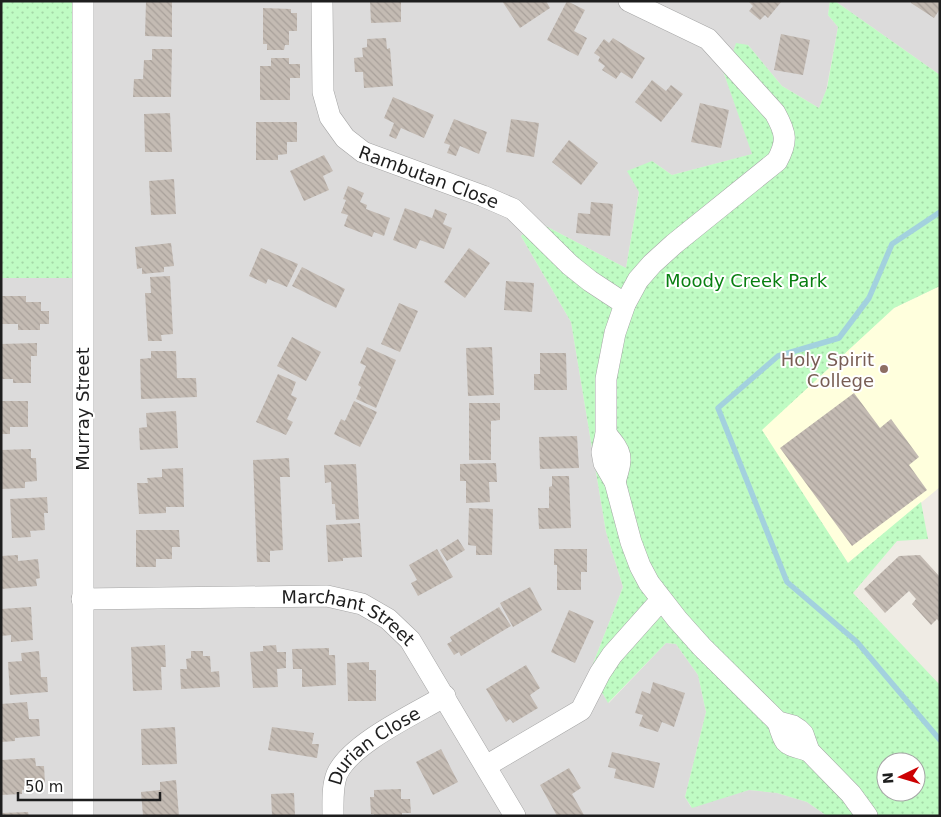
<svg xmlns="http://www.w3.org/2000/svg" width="941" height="817" viewBox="0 0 941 817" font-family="'DejaVu Sans',sans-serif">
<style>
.residential{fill:#dcdbdb}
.education{fill:#ffd}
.park{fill:url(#park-dots);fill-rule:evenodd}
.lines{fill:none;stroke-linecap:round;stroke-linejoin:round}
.stream{stroke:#a3d1de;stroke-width:5.5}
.building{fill:url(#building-back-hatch)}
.minor-casing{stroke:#a5a5a5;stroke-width:22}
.minor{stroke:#fff;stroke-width:21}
.education-dot{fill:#8d6e63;stroke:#fff;stroke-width:2}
.labels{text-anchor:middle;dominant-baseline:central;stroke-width:4;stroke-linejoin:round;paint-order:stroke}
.street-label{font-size:18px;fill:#1e1e1e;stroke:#fff}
.park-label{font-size:18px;fill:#087f11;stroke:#fff}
.education-label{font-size:18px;fill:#785e54;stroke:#fff;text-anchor:end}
</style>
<defs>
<pattern id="park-dots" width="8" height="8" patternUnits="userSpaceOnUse" patternTransform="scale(1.25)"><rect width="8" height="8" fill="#bffbc3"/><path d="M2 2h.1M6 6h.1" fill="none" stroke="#a4d7a7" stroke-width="1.8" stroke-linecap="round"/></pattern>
<pattern id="building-back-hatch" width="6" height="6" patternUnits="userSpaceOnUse" patternTransform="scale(1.25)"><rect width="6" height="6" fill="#c4bbb3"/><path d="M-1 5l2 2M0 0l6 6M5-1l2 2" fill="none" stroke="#a8a09a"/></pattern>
</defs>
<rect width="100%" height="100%" fill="#efebe4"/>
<path class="residential" d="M1,1H830L828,15L838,27L826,91L819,108L782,86L748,45L733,52L722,68L753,154L672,175L652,161L639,191L626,268L538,222L521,236L571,322L606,532L623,587L587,679L603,694L609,703L666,643L676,644L698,675L706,712L685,797L691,807L749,790L777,793L807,802L827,816H1Z
M835,1H940V75Z"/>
<path class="education" d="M940,286V487L848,563L761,430L894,308Z"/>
<path class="park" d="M1,1H83V278H1Z
M830,1H835L940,75V286L894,308L762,430L848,563L921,502L928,539L897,541L853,593L940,685V816H827L807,802L777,793L749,790L692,808L685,797L706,712L698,675L676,644L666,643L608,703L603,694L587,679L623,587L606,532L571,322L521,236L538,222L626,268L639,192L627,171L652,161L672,175L752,154L722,68L733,52L736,43L748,45L782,86L819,108L827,88L838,27L828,15ZM886,762H916V792H886Z"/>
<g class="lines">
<path class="stream" d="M940,212L892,244L869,298L839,338L778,356L718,408L787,582L857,642L940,740"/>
</g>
<path class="building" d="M146,1H172V37L145,36Z
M370,1H401V22L371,23Z
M502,1H546L550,8L520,28Z
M567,1L585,10L574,31L587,38L578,56L547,40Z
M748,1H782L768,18L765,15L760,20L749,11L753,6Z
M911,1H940V9L934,18L911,3Z
M263,8L291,9V13H297V31H289V45H285L284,50H267V44H263Z
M781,34L810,40L803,75L774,70Z
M386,38L387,49L390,48L393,86L364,88L363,72H355L354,58L363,57L362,48L367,47V39Z
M613,38L645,58L632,79L621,72L616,79L602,70L605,66L598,61L600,57L594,53L604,39L609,43Z
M152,49H172L171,97H133L134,79H143L144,60H152Z
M271,58H289V64H300V78H290V100H260V66H271Z
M652,80L666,91L671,85L683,94L661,122L635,102Z
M393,97L434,115L424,138L401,128L396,139L389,136L394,123L384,118Z
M700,103L729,110L721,148L691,142Z
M170,113L172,152H145L144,114Z
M454,119L487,132L479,154L460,146L456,156L447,153L450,145L444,143Z
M511,119L539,123L534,157L506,152Z
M256,122H297V142H287V154L278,155V160H256Z
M569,140L598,163L581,185L552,162Z
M324,155L333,171L323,176L329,190L304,201L290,171Z
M174,179L176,214L151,215L149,181Z
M348,186L364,193L360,202L367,205L366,209L390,218L384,236L374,232L372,237L344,226L348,215L341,213L346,200L343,199Z
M591,202L613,204L610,236L576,233L578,213L590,214Z
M405,208L432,218L435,209L447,214L443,224L452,228L444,249L420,240L416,249L393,240Z
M171,243L174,266L164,267V272L142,274V268L137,269L135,247Z
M261,248L298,264L287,287L268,279L266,284L249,276Z
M469,248L490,263L465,298L444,282Z
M302,267L345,289L336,308L292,286Z
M170,276L173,334L161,335L162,341H148L145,293H151L150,277Z
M506,281L534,283L532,312L504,310Z
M1,296H26V302H41V311H49V324H40V330H18V324H1Z
M399,303L418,311L400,352L381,344Z
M292,337L321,352L306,381L277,366Z
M37,343V356H31V383H13V379H1V344Z
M367,347L396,360L376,408L356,399L361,387L358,385L366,366L360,363Z
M492,347L494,395L468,396L466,348Z
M151,351H176L177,378H196L197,397L141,399L140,359L151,358Z
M540,353H566L567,390H534V374H540Z
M278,374L296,382L291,395L297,398L287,419L293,422L286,435L256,422Z
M854,393L880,428L891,419L919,457L909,465L927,490L852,546L780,448Z
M1,401H28V427H10V434H1Z
M354,401L377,412L360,447L334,434L341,419L345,421Z
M469,403H500V420L491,421V460H469Z
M176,411L178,448L140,450L139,428L147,427L146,413Z
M577,436L579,468L540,469L539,437Z
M31,449V458H36L37,481L25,482V488L1,489V450Z
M289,458L290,477H280L283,550L270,551V562H257L253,460Z
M496,463L497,482H489L490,502L466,503V481H460V464Z
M356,464L359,519L336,520L335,504H332L331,482L325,483L324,465Z
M183,468L184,507H166V513L139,514L137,483H148L147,478L162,477V469Z
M552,476H569L571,528L539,529L538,508H549V487L552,486Z
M47,497L48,513H44L45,530L30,531L31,537L12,538L10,499Z
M469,508L493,509L492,555H476V546L468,545Z
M360,523L362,557L343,558V561L328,562L326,525Z
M136,530H179L180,547H172V559H156V567H136Z
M458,539L465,550L447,561L440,550Z
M437,549L453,577L418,596L411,583L417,580L409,565Z
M554,549H587V572H581V590H557V565H554Z
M18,555V561L38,559L40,578L36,579L37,586L1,589V556Z
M920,555L940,577V623L937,619L931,625L912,604L916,599L909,591L885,613L864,589L899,556Z
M530,587L542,610L513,627L500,603Z
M31,607L33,640L11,642V635L1,636V609Z
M499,607L511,626L461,656L459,652L454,655L447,644L452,641L450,637Z
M569,610L594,621L575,663L551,652Z
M165,645L166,667H161L162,690L133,691L131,647Z
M276,645L277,652H286V668L277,669L278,687L253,688L250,652L263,651V646Z
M329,648V655H335L336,685L302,687V669H293L292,649Z
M39,651L41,677H47L48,692L10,695L8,662L22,661L21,653Z
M191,651H203V656H210L211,672L219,671L220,687L181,689L180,669H187L186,659L191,658Z
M369,662V670H376V701H348L347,663Z
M526,665L540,688L530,695L538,708L513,723L510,719L506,722L486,689Z
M653,682L685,693L674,727L662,722L658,732L639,726L643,715L635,713L642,691L650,694Z
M27,702L29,719H39L40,736L15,738V741L1,742V704Z
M175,727L177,764L142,765L141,729Z
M272,727L314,733L312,744H319L317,758L268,750Z
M441,749L458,782L433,795L416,762Z
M612,752L660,763L654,788L614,778L616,769L608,767Z
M35,758L36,766H44L45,783H35L36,789L22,790V794L1,795V760Z
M569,768L581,788L572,794L584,815L582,816H557L540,785Z
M176,780L179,816H143L141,792L160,790V782Z
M401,789V799H410L411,813H402V816H374V814H371L370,797H374V790Z
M294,793L295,816H272L271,794Z
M28,812L29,816H1V813Z"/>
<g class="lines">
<g class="minor-casing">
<g id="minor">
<path id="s1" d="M322,1L323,92L330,117L345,138L363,152L483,196L513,209L570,265L590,281L625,304"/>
<path d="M629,1L708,39L775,113C786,133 788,141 777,161L674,244L652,264L638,280L625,304L615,333L606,379V434L602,452L604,463L615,482L631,542L640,566L649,583L677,619L702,647L778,722L793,726L799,730L803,734L809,751L851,794L867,816"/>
<path d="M606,434C624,455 622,457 615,482"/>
<path id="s2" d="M82,599L327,596L362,604L388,619L410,640L515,816"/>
<path d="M778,722C785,747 785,743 809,751"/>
<path d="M486,766L581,710L600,673L612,655L661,600"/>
<path d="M83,816V1"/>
<path id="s3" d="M333,816C333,802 332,786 337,774C351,743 415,714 445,696"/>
</g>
</g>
<use href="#minor" class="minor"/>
</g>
<circle class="education-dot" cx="884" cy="369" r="5"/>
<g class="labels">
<g class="street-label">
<text stroke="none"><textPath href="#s1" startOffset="236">Rambutan Close</textPath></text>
<text transform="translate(82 409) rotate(-90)">Murray Street</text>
<text stroke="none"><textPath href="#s2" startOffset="272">Marchant Street</textPath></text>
<text stroke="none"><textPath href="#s3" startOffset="89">Durian Close</textPath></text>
</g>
<g class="park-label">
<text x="746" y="280">Moody Creek Park</text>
</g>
<g class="education-label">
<text x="874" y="359">Holy Spirit<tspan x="874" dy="21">College</tspan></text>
</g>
</g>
<rect width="941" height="817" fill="none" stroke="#1e1e1e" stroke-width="5"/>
<g transform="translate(901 777) rotate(265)"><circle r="24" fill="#ffffff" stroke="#a5a5a5"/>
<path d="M0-4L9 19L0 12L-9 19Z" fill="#cc0002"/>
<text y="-8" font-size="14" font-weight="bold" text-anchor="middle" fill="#1e1e1e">N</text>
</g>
<path d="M18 792v8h142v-8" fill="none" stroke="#1e1e1e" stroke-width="2.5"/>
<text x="25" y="792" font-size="15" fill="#1e1e1e" stroke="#ffffff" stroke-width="4" paint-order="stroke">50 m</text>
</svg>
